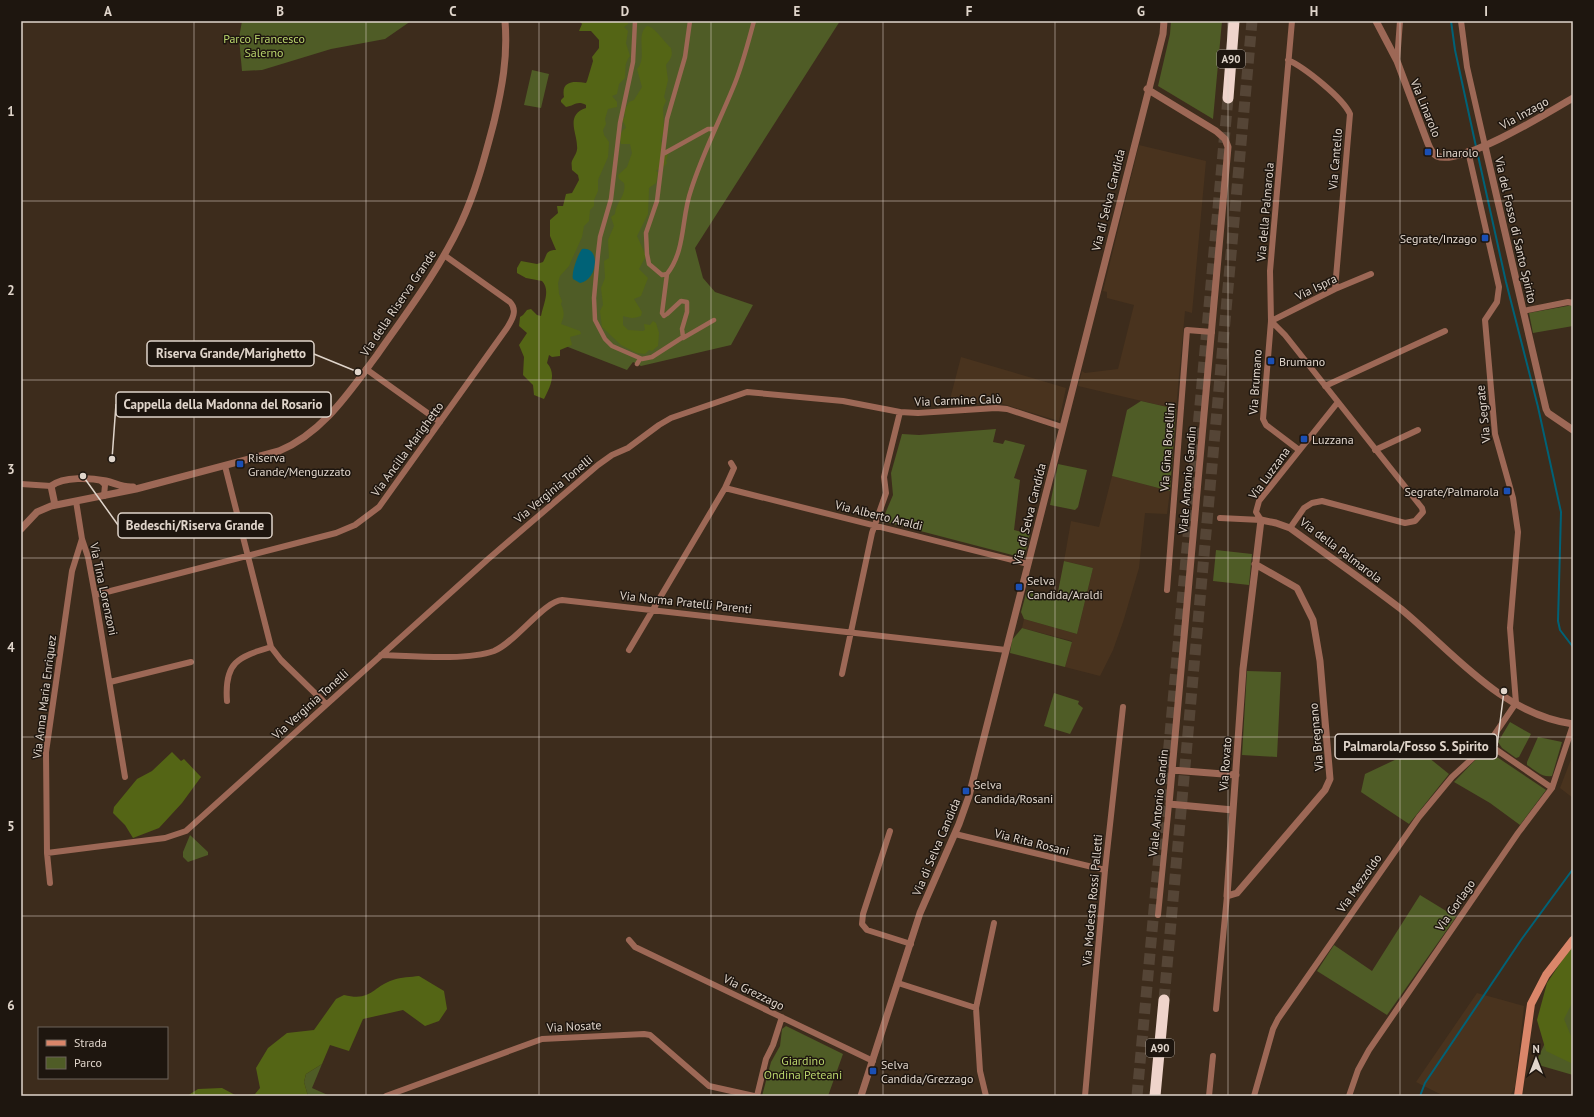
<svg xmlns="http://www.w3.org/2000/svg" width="1594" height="1117" viewBox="0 0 1594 1117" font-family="'PT Sans',sans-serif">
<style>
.built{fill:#49331e}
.green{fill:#4f5c26}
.forest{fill:#546515}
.water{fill:#006277}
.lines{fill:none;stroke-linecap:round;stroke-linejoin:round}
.stream{stroke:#006277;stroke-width:2}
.motorway-tunnel{stroke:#554536;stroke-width:11;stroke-dasharray:11 5.5;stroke-linecap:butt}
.pedestrian{stroke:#9d6856;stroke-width:4.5}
.minor{stroke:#9d6856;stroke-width:6}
.tertiary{stroke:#9d6856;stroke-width:7}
.secondary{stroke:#da866a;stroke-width:8}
.motorway{stroke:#efd4cb;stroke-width:11}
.grid{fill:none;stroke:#e0d5cb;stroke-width:1;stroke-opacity:0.55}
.transit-dot{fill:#1a4fb4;stroke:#1e160f;stroke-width:1.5}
.labels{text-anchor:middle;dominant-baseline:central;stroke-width:3;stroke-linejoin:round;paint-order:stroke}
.shield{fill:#1e160f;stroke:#a69c93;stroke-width:1}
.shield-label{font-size:11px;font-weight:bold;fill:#e0d5cb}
.park-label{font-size:12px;fill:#b9d46c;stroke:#1e160f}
.street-label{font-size:12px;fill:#e0d5cb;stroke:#1e160f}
.poi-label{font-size:12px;fill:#e0d5cb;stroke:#1e160f;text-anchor:start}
.leader{fill:none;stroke:#e0d5cb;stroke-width:1.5}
.callout-dot{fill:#e0d5cb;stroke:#1e160f;stroke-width:1.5}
.callout{fill:#1e160f;stroke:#e0d5cb;stroke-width:1.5}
.callout-label{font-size:13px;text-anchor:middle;font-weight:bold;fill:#e0d5cb}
.neatline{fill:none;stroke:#e0d5cb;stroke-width:1.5}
.grid-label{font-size:13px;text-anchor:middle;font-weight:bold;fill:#e0d5cb}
</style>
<rect width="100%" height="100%" fill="#3d2c1c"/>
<path class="built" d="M1139,145L1206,161L1192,313L1185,311L1176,409L1078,386L1082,371L1085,373L1118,369L1134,305L1107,298V292L1103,291Z
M961,357L1066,388L1059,421L1000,403H949Z
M1112,476L1170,491L1167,514L1145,513L1139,568L1123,622L1113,650L1100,676L1065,667L1072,641L1022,628L1024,619L1077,634L1093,568L1064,561L1071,521L1099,527Z
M1573,754V798L1560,788Z
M1477,993L1524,1006L1515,1087L1510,1096H1444L1416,1082Z"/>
<path class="green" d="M242,21H411L385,39L331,49L262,70L242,71L239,38Z
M605,21H840L695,248L703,278L715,292L753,305L731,345L641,366L633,362L627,370L568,347L535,345L565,257L598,100Z
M1171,21H1222L1213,119L1158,86L1170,34Z
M532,70L549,74L541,108L524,105Z
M1573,305V326L1533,333L1529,313Z
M1141,401L1176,409L1170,491L1112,476L1127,410Z
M996,429L993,442L1003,444L1005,440L1025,445L1014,478L1020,480L1014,530L1030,534L1024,558L882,521L893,495L891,473L902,434L919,435Z
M1058,464L1087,470L1078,507L1075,510L1050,505Z
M1216,550L1252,554L1249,585L1213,581Z
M1064,561L1093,568L1077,634L1024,619L1021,612L1027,590L1057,597Z
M1022,628L1072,642L1065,667L1010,653L1012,640Z
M1247,671L1281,672L1277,757L1242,755Z
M1054,693L1079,701L1078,704L1083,708L1070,734L1044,726Z
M1510,722L1531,734L1519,757L1516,758L1502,748L1498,742Z
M1538,737L1562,742L1552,776C1542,778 1535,770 1527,765V762Z
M1418,749L1449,774L1409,824L1361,792L1365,774Z
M1486,753H1491L1546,790L1520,825L1490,803L1454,782L1480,755Z
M190,835L208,852V855L188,862L183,857V852Z
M1420,895L1456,917L1387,1015L1317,971L1334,945L1372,971Z
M1573,984V1075L1535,1064Z
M786,1026L843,1054L828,1096H762L771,1062L780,1046L782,1029Z
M322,1064L312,1088L330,1096H308L304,1082L306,1074Z"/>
<path class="forest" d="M580,21H628V24L624,27L628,31L626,43L630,56C624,64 626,68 625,78L619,84L617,94L612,96L617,102V107L608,109L605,119L606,124L603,130L604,135L609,142L608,157L598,180V191L594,200V206L590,210L589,221L584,226L582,237L569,266L560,276L558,283L559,294L562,301L561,304C565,313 564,316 561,324L580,331L581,334L570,337L572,345L560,350V356L552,357L549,355L547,363C557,374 550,387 544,399L534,395L533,385L523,375L524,357L519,345L527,333L519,326L520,317L523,315L527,310L531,309L537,315L541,316C543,305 551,290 542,281L526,278L517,273V268L521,261L537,264L543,262C547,256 545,250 556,250L550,236V220L558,213L557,206H563L566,194L572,193L579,180L578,175L572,170C572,167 571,163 572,161C574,156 578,152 577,146C577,133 565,115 586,108V105C577,100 574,106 566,107L561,102V100L564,97C561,81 573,81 586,83L587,81L593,61L592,57L599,48V40L591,31H579L582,24Z
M647,26C654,26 665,43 671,48C673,57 671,58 666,65L668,80L664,97L666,101L663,108L664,130L661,141L668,154L666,161L667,163L661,169L656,170L658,173L656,183L649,188L648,214L637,236L646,256L639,269L648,278L641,296L634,299L642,312L641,316C633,319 630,318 623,316V325L628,330L643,331L645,330L644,324L650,325L653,321L656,323L659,333L658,346L652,351L649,350L645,354L637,353L621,345L602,327L600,311L603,305L601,288L605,278L604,261L609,258L608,240L614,226L611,217L615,214C616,202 627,195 624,183L619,179L618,175L627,167L632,153L630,144H621C619,138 620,131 626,128L622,119L625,117L624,111L629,102L634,100L642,87L637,69C648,58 635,35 647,26Z
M172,752L181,761L184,759L201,777L182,803L159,828L133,838L125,825L113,813L114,807L137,779L152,771Z
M1573,944V1001L1564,1019L1573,1041V1064L1546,1051L1537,1020L1547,983Z
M419,976L444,991L447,1009L439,1021L425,1026L403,1010L363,1019L349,1051L330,1045L322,1064L306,1074L304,1082L308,1096H240L255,1094L260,1088L256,1068L268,1048L287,1033L314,1030L336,999L344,995C372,1002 373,986 393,980C401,977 411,977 419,976Z
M222,1088L237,1096H187L198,1089Z"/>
<path class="water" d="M582,249C601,246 598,280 580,283L573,279C571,273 578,254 582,249Z"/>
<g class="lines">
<path class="stream" d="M1451,21L1455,50L1475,142L1506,282L1538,407L1561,512L1558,621L1560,630L1573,647
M1420,1096L1425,1083L1521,940L1573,869"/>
<path class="motorway-tunnel" d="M1164,1000L1252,21
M1137,1096L1228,98"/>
<path class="pedestrian" d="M635,21L633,62L620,123L611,199L600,237L598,254L594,298L595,320L605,339L612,346L642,359L652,357L683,337L682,329L687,312V302L681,301L667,314L664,316L662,313L667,274
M690,21L685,57L667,119L657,201L646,233L647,254L649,264L662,275L667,274C686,250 681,218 691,190C702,155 719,122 733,88C742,67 748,43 754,21
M663,154L708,129H714
M683,338L714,320
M637,364L640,359"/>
<path class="minor" d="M1292,21L1270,271L1271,321L1263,419L1266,425L1299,450
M1461,21L1467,67L1485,146
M1288,60C1304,67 1343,98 1350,114L1335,289
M1397,61L1400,21
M1523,311L1568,302L1573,303
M1271,321L1285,335L1422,508L1423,512L1415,521L1405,523L1322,501L1312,503L1304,508L1290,528
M1271,321L1335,289L1371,274
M366,369L440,422
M1325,386L1445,331
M900,412L918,413L996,408L1007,409L1062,427
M1375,450L1418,430
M225,466L271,647L281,660L326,704
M101,481L105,485L104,496
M21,484L51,486
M725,488L734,468L731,463
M76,501L82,539L88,557L95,595L125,777
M1220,518L1261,520
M1261,520L1256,512L1259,501L1338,402
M1167,590L1187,330L1212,332
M95,595L336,533L355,525L379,507L507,328C512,320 518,310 510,302L444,255
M629,650L725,488L1028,564
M381,655C412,656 467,661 494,651C516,642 544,601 562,600L1006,650
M110,682L191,662
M227,701C224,662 238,657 271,647
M1488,744L1552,788
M890,831L863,914L862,924L867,930L911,944
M955,834L1105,870
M47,853L165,838L186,831L487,560L598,465L612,455L628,448L659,425L671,418L747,392L843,401L900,412L884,477L886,493L872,533L842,674
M50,883L47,853L46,752L72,571L82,539
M1158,915L1169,804
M629,940L635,947L873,1061
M898,983L976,1008
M1216,1009L1227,896
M386,1096L542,1039L644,1034L650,1035L709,1086L754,1096
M757,1096L766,1059L773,1045L782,1017
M986,1096L980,1071L976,1008L994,923
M1085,1096L1105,870L1123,707
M1209,1096L1213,1056
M1254,1096L1273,1029L1278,1019L1419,817L1452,777L1488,744L1516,703L1510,628L1518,532L1513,498L1495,434L1485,320L1497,302L1499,287L1468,151
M1349,1096L1358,1070L1369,1050L1518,833L1552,788L1573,725"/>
<path class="tertiary" d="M1376,21L1397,61L1427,141C1429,146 1431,153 1437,156C1460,167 1551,111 1573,98
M1147,89L1216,131L1225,139L1228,147L1169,804L1233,810
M1485,146L1546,409L1548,413L1573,430
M55,505L51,486C64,476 91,478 106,481C115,483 123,488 133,487
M21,529L37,512L51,506L136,489L279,451C323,433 350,391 377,355C407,312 439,270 461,223C476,191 485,156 494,122C502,88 508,57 505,21
M1255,564L1297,588L1313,620L1320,661L1330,779L1325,790L1237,893L1227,896L1243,669L1261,520L1276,523L1290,528C1327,555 1365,581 1401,609C1453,652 1501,714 1573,724
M1172,770L1236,775
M861,1096L920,913L959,824L969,796L1163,34L1164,21"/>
<path class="secondary" d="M1518,1096L1531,1004L1546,975L1573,940"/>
<path class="motorway" d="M1228,98L1234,21
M1155,1096L1164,1000"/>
</g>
<path class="grid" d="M194,21V1096M366,21V1096M539,21V1096M711,21V1096M883,21V1096M1055,21V1096M1228,21V1096M1400,21V1096M21,201H1573M21,380H1573M21,558H1573M21,737H1573M21,916H1573"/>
<g class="transit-dot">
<rect x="1424" y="148" width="8" height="8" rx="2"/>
<rect x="1481" y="234" width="8" height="8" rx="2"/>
<rect x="1267" y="357" width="8" height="8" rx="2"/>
<rect x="1300" y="435" width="8" height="8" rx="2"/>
<rect x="236" y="460" width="8" height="8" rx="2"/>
<rect x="1503" y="487" width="8" height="8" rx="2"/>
<rect x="1015" y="583" width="8" height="8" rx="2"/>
<rect x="962" y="787" width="8" height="8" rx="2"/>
<rect x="869" y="1067" width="8" height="8" rx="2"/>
</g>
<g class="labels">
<g class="shield">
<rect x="1217" y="50" width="28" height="18" rx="3"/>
<rect x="1146" y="1039" width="28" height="18" rx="3"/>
</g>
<g class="shield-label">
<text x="1231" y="59">A90</text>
<text x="1160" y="1048">A90</text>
</g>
<g class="park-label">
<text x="264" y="38">Parco Francesco<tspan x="264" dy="14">Salerno</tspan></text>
<text x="803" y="1060">Giardino<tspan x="803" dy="14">Ondina Peteani</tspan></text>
</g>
<g class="street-label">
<text transform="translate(1426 108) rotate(68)">Via Linarolo</text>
<text transform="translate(1524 113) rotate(-29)">Via Inzago</text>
<text transform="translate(1335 159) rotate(-85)">Via Cantello</text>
<text transform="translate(1108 200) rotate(-76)">Via di Selva Candida</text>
<text transform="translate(1265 212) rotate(-85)">Via della Palmarola</text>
<text transform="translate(1516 230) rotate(77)">Via del Fosso di Santo Spirito</text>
<text transform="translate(1316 287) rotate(-26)">Via Ispra</text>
<text transform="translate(398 303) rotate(-56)">Via della Riserva Grande</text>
<text transform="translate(1255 382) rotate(-86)">Via Brumano</text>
<text transform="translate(958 400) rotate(-2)">Via Carmine Calò</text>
<text transform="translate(1483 414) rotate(-96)">Via Segrate</text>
<text transform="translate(1167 447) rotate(-86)">Via Gina Borellini</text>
<text transform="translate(407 449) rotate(-54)">Via Ancilla Marighetto</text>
<text transform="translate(1269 473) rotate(-54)">Via Luzzana</text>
<text transform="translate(1187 480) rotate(-85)">Viale Antonio Gandin</text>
<text transform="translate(553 489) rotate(-40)">Via Verginia Tonelli</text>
<text transform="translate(1029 514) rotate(-76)">Via di Selva Candida</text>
<text transform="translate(879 515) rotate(14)">Via Alberto Araldi</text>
<text transform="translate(1341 550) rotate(37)">Via della Palmarola</text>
<text transform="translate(104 589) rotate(78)">Via Tina Lorenzoni</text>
<text transform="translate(686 602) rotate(6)">Via Norma Pratelli Parenti</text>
<text transform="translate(44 697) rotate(-83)">Via Anna Maria Enriquez</text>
<text transform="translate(310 704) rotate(-42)">Via Verginia Tonelli</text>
<text transform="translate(1316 737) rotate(-95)">Via Bregnano</text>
<text transform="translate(1225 764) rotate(-86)">Via Rovato</text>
<text transform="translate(1158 803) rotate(-84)">Viale Antonio Gandin</text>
<text transform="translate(1032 842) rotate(14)">Via Rita Rosani</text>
<text transform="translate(936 847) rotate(-67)">Via di Selva Candida</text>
<text transform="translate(1359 883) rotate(-55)">Via Mezzoldo</text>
<text transform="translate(1092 900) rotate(-85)">Via Modesta Rossi Palletti</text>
<text transform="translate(1455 905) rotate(-55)">Via Gorlago</text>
<text transform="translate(754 992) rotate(26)">Via Grezzago</text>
<text transform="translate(574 1026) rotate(-3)">Via Nosate</text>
</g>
<g class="poi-label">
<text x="1436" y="152">Linarolo</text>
<text x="1477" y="238" text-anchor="end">Segrate/Inzago</text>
<text x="1279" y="361">Brumano</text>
<text x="1312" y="439">Luzzana</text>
<text x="248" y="457">Riserva<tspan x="248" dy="14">Grande/Menguzzato</tspan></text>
<text x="1499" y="491" text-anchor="end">Segrate/Palmarola</text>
<text x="1027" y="580">Selva<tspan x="1027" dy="14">Candida/Araldi</tspan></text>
<text x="974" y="784">Selva<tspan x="974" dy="14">Candida/Rosani</tspan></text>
<text x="881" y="1064">Selva<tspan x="881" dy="14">Candida/Grezzago</tspan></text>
</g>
</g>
<path class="leader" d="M358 372L314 354M112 459L116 404M83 476L118 525M1504 691L1497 746"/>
<g class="callout-dot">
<circle cx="358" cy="372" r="4"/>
<circle cx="112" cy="459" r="4"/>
<circle cx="83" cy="476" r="4"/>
<circle cx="1504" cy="691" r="4"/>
</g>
<g class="callout">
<rect x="147" y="341" width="167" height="25" rx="4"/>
<rect x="116" y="392" width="215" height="25" rx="4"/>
<rect x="118" y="513" width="154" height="25" rx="4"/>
<rect x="1335" y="734" width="162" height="25" rx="4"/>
</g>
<g class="callout-label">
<text x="231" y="358">Riserva Grande/Marighetto</text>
<text x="223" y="409">Cappella della Madonna del Rosario</text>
<text x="195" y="530">Bedeschi/Riserva Grande</text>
<text x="1416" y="751">Palmarola/Fosso S. Spirito</text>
</g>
<rect width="1594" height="1117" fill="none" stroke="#1e160f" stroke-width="44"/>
<rect x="38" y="1027" width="130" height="52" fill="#1e160f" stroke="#6c625a"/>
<rect x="46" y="1040" width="20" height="6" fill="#da866a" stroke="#6c625a"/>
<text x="74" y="1047" font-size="12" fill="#e0d5cb">Strada</text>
<rect x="46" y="1057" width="20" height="12" fill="#4f5c26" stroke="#6c625a"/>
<text x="74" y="1067" font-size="12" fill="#e0d5cb">Parco</text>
<g transform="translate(1536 1059)" stroke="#1e160f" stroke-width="3" paint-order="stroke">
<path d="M0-3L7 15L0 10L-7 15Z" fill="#e0d5cb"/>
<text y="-6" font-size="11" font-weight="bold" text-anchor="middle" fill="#e0d5cb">N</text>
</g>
<rect x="22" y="22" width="1550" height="1073" class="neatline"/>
<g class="grid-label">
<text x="108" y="16">A</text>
<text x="280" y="16">B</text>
<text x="453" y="16">C</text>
<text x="625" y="16">D</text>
<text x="797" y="16">E</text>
<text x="969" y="16">F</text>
<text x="1141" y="16">G</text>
<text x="1314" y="16">H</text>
<text x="1486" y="16">I</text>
<text x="11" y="116">1</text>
<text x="11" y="295">2</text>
<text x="11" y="474">3</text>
<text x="11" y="652">4</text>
<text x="11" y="831">5</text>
<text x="11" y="1010">6</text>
</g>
</svg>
